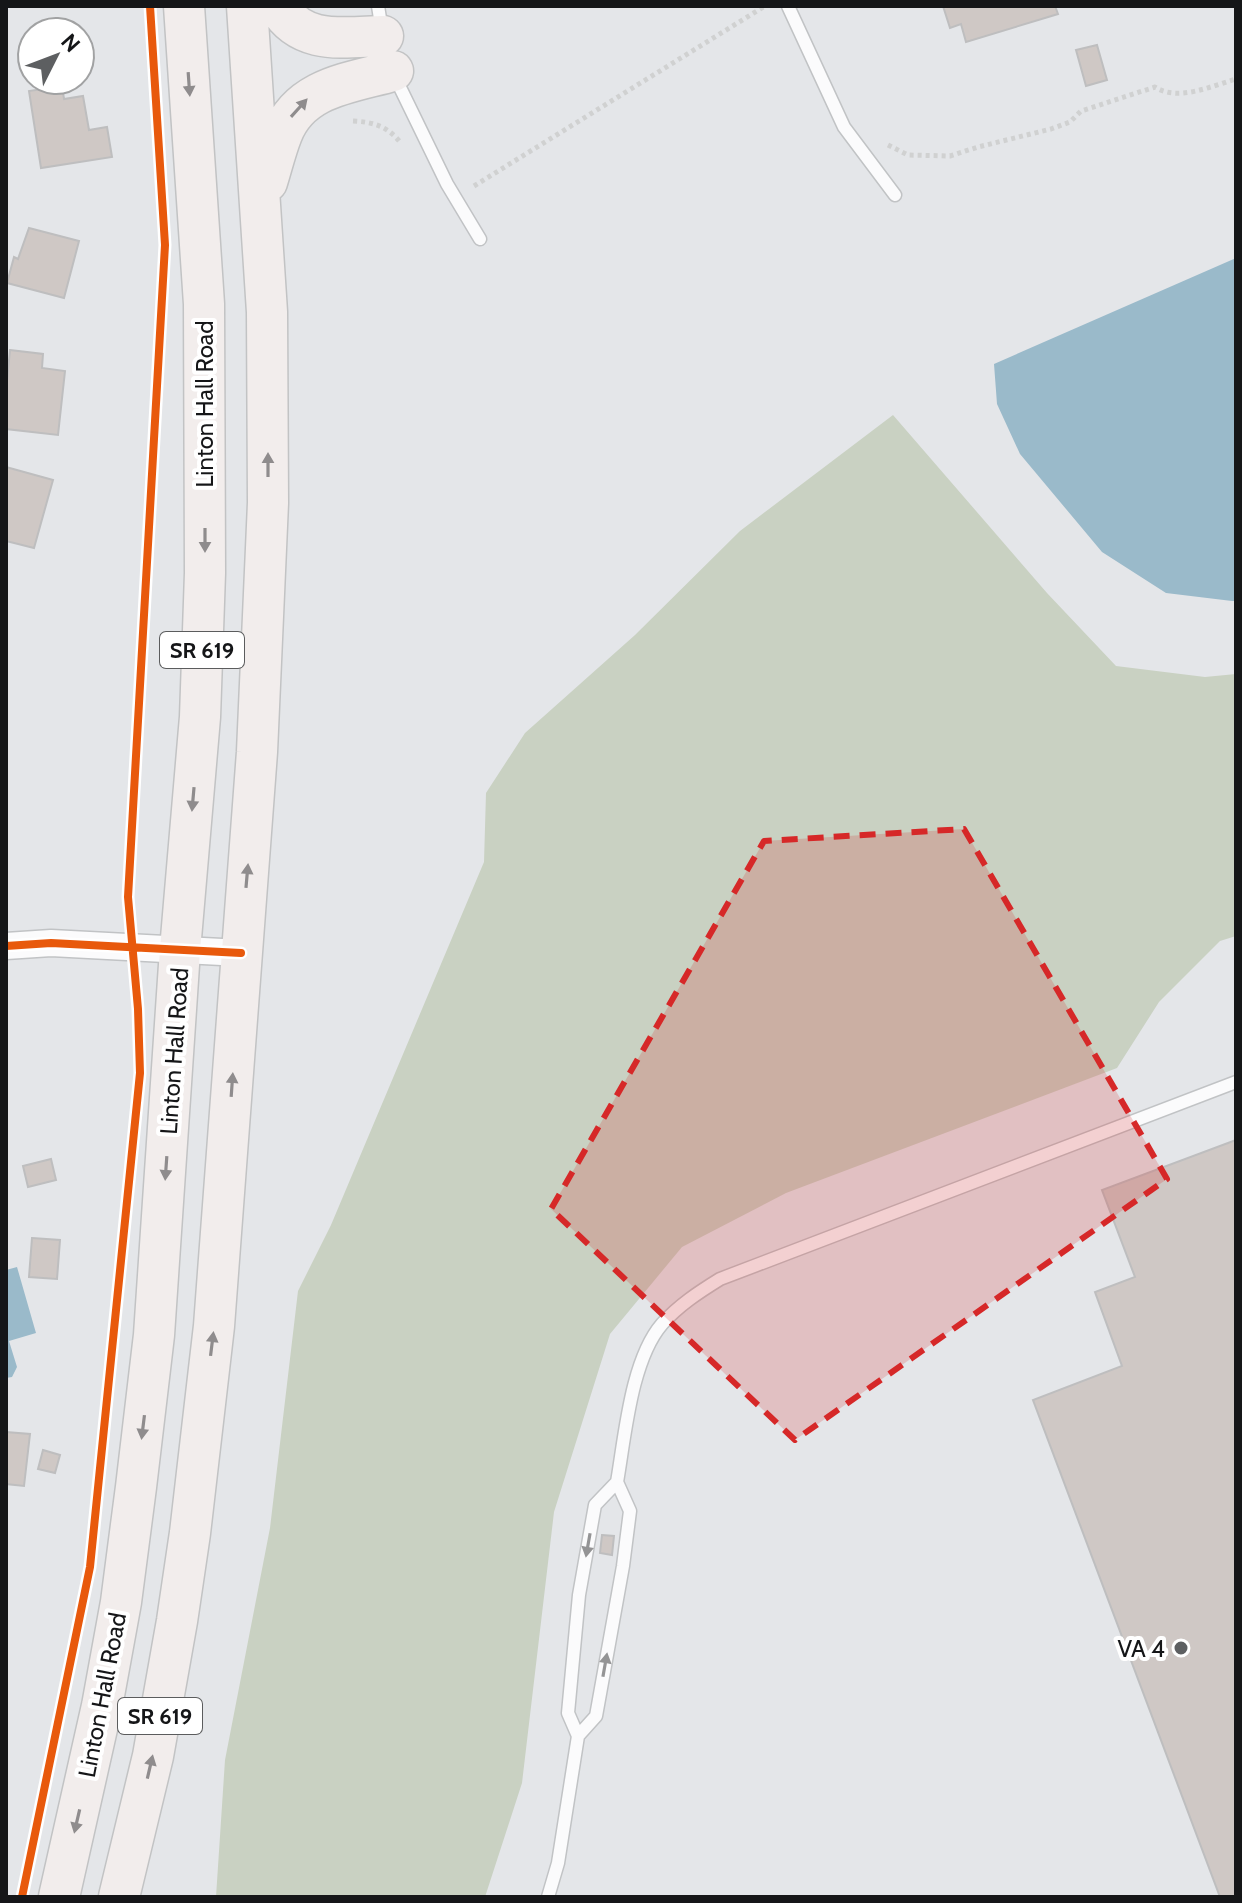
<svg xmlns="http://www.w3.org/2000/svg" width="1242" height="1903" viewBox="0 0 1242 1903" font-family="Cabin,sans-serif">
<style>
.green{fill:#c9d1c2}
.water{fill:#9abaca}
.building{fill:#cfc8c5;stroke:#bebebf;stroke-width:2}
.lines{fill:none;stroke-linecap:round;stroke-linejoin:round}
.lane-casing{stroke:#c1c3c5;stroke-width:15}
.street-casing{stroke:#c1c3c5;stroke-width:29}
.primary-casing{stroke:#c2c3c4;stroke-width:43}
.path{stroke:#d0d1d1;stroke-width:5;stroke-dasharray:4 4;stroke-linecap:butt}
.lane{stroke:#fbfbfc;stroke-width:12}
.street{stroke:#fbfbfc;stroke-width:26}
.primary{stroke:#f2edec;stroke-width:40}
.cycleway-casing{stroke:#fff;stroke-width:13}
.cycleway{stroke:#e8590c;stroke-width:8}
.oneway{fill:#8f8c8d}
.oneway2{fill:#949495}
.marked{fill:#d62828;fill-opacity:0.2;stroke:#d62828;stroke-width:6;stroke-dasharray:16 10;stroke-linejoin:round}
.poi-dot{fill:#5d5f61;stroke:#fff;stroke-width:3}
.labels{text-anchor:middle;dominant-baseline:central;stroke-width:8;stroke-linejoin:round;paint-order:stroke}
.shield{fill:#fff;stroke:#5b5c5d;stroke-width:2}
.shield-label{font-size:22px;font-weight:bold;fill:#151618}
.street-label{font-size:24px;fill:#151618;stroke:#fff}
.poi-label{font-size:24px;fill:#151618;stroke:#fff;text-anchor:end}
</style>
<rect width="100%" height="100%" fill="#e4e6e9"/>
<path class="green" d="M893,415L1047,593L1116,666L1205,677L1236,674V936L1220,941L1159,1002L1117,1068L786,1193L682,1247L610,1334L554,1512L522,1783L485,1897H216L225,1760L270,1528L298,1291L331,1225L484,862L486,793L525,733L635,635L740,531Z"/>
<path class="water" d="M1236,258V601H1232L1166,593L1102,552L1020,454L997,404L994,364Z
M17,1267L36,1333L9,1341L17,1367L12,1377L6,1378V1270Z"/>
<path class="building" d="M943,6H1055L1058,14L966,42L961,24L950,28Z
M1097,45L1107,80L1086,86L1076,50Z
M62,86L64,99L83,96L89,130L107,127L112,157L41,168L29,91Z
M29,228L79,241L64,298L7,283L14,257L18,259Z
M10,350L43,354L42,368L65,371L58,435L6,429V391Z
M6,467L53,480L34,548L6,541Z
M1236,1140V1897H1220L1033,1400L1122,1366L1095,1292L1135,1277L1102,1190Z
M51,1159L56,1180L28,1187L23,1166Z
M32,1238L60,1240L57,1279L29,1277Z
M6,1432L30,1434L24,1486L6,1484Z
M43,1450L60,1455L55,1473L38,1469Z
M602,1535L614,1536L612,1555L600,1553Z"/>
<g class="lines">
<g class="lane-casing">
<path id="lane" d="M378,6L382,31
M788,6L844,127L895,195
M394,75L447,184L480,239
M617,1482C625,1436 631,1360 662,1324C679,1305 699,1292 720,1279L1236,1082
M548,1897L558,1863L578,1736L596,1716L623,1566L630,1511L617,1482L595,1505L579,1595L568,1713L578,1736"/>
</g>
<g class="street-casing">
<path id="street" d="M6,946L51,943L241,953"/>
</g>
<g class="primary-casing">
<path id="primary" d="M278,6C302,46 343,37 383,36
M267,182C272,166 276,149 282,134C300,87 350,83 393,71
M59,1897L102,1706L121,1602L136,1487L154,1335L180,950L200,717L205,573L204,304L184,6
M119,1897L153,1756L177,1621L190,1533L214,1326L257,752L268,503L267,312L247,6"/>
</g>
<path class="path" d="M353,121C373,122 387,126 400,142
M888,145L908,155L950,156L978,147L1051,129L1070,122L1081,111L1155,87C1178,102 1211,86 1236,79
M474,186L765,6"/>
<use href="#lane" class="lane"/>
<use href="#street" class="street"/>
<use href="#primary" class="primary"/>
<g class="cycleway-casing">
<path id="cycleway" d="M6,946L51,943L241,953
M22,1897L90,1567L140,1073L138,1009L128,897L165,245L150,6"/>
</g>
<use href="#cycleway" class="cycleway"/>
</g>
<defs><path id="oneway-solid" d="M-6-.8H1V-3.2L6.5 0L1 3.2V.8H-6Z" transform="scale(2)"/></defs>
<g class="oneway">
<use href="#oneway-solid" transform="translate(189 84) rotate(86)"/>
<use href="#oneway-solid" transform="translate(299 108) rotate(-48)"/>
<use href="#oneway-solid" transform="translate(268 465) rotate(-90)"/>
<use href="#oneway-solid" transform="translate(205 540) rotate(90)"/>
<use href="#oneway-solid" transform="translate(193 799) rotate(95)"/>
<use href="#oneway-solid" transform="translate(247 876) rotate(-85)"/>
<use href="#oneway-solid" transform="translate(232 1085) rotate(-86)"/>
<use href="#oneway-solid" transform="translate(166 1168) rotate(94)"/>
<use href="#oneway-solid" transform="translate(212 1344) rotate(-83)"/>
<use href="#oneway-solid" transform="translate(143 1427) rotate(97)"/>
<use href="#oneway-solid" transform="translate(150 1767) rotate(-77)"/>
<use href="#oneway-solid" transform="translate(77 1821) rotate(103)"/>
</g>
<g class="oneway2">
<use href="#oneway-solid" transform="translate(588 1545) rotate(100)"/>
<use href="#oneway-solid" transform="translate(605 1665) rotate(-80)"/>
</g>
<path class="marked" d="M964,829L1167,1179L795,1440L551,1209L764,841Z"/>
<circle class="poi-dot" cx="1181" cy="1648" r="8"/>
<g class="labels">
<g class="shield">
<rect x="160" y="632" width="84" height="36" rx="6"/>
<rect x="118" y="1698" width="84" height="36" rx="6"/>
</g>
<g class="shield-label">
<text x="202" y="650">SR 619</text>
<text x="160" y="1716">SR 619</text>
</g>
<g class="street-label">
<text transform="translate(204 404) rotate(-90)">Linton Hall Road</text>
<text transform="translate(174 1051) rotate(-86)">Linton Hall Road</text>
<text transform="translate(102 1695) rotate(-79)">Linton Hall Road</text>
</g>
<g class="poi-label">
<text x="1165" y="1648">VA 4</text>
</g>
</g>
<rect width="1242" height="1903" fill="none" stroke="#151618" stroke-width="16"/>
<g transform="translate(56 56) rotate(48)"><circle r="38" fill="#ffffff" stroke="#a1a2a3" stroke-width="2"/>
<path d="M0-6L14 30L0 20L-14 30Z" fill="#5d5f61"/>
<text y="-12" font-size="22" font-weight="bold" text-anchor="middle" fill="#151618">N</text>
</g>
</svg>
